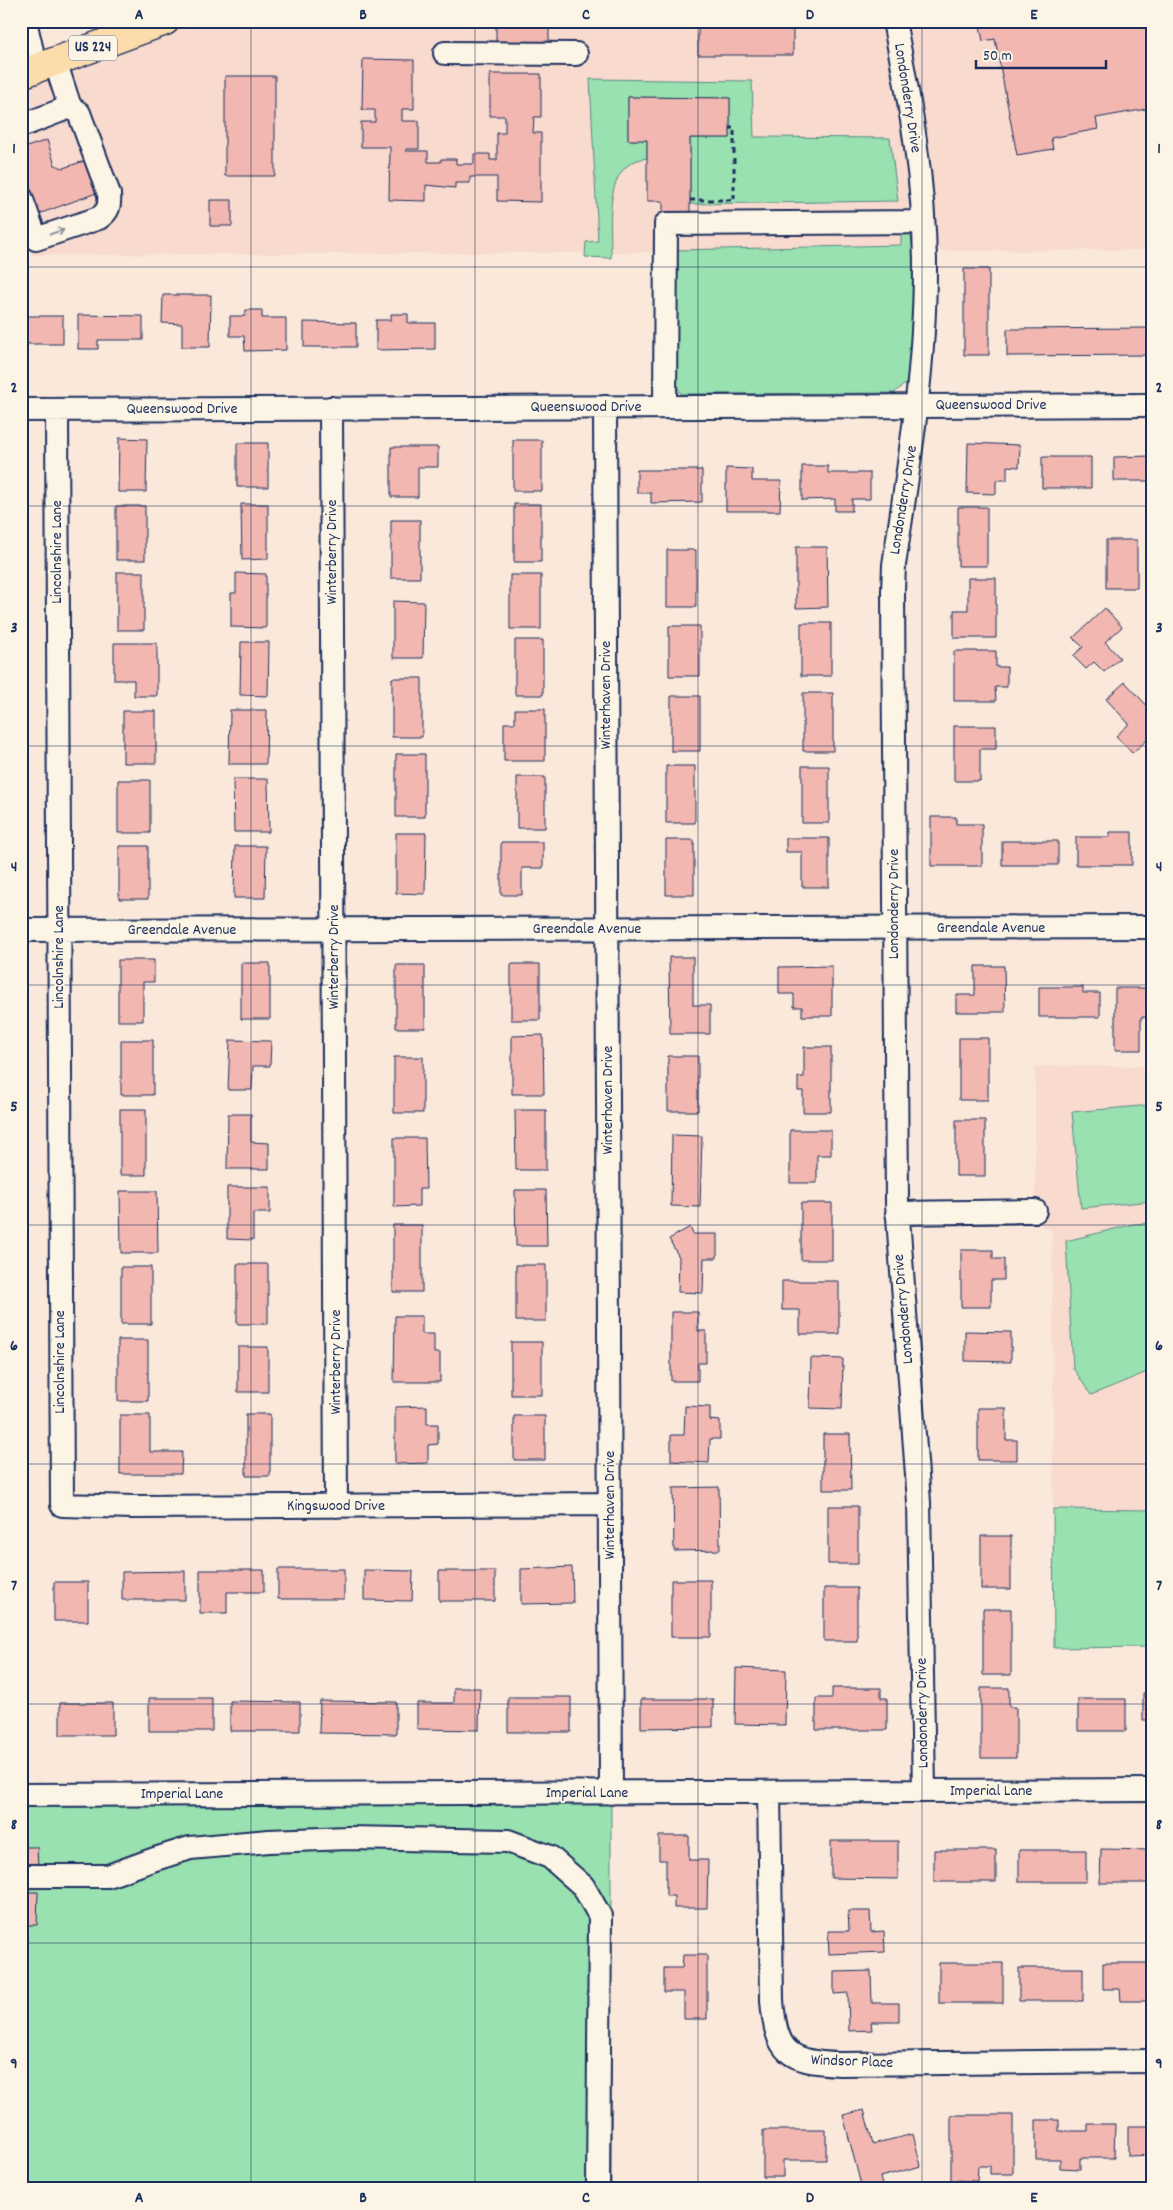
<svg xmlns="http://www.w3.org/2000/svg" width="1173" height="2210" viewBox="0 0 1173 2210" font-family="Dekko,sans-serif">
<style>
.built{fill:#f8dace}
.green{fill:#99e1b0;stroke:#5a8887}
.building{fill:#f2b7b1;stroke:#1b2f5e}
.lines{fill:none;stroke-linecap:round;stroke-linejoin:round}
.minor-casing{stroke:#1b2f5e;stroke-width:26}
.highway-casing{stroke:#1b2f5e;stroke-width:31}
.path{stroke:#1b2f5e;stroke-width:3;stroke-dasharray:5 4;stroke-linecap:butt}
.minor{stroke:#fcf5e5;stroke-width:22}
.highway{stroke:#fddcac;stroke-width:28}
.oneway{stroke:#8c92a2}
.grid{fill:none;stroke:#1b2f5e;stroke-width:1;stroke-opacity:0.55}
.labels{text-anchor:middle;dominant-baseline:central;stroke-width:4.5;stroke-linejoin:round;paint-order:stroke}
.shield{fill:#fcf5e5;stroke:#5e6a86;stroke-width:1}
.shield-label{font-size:15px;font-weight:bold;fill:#1b2f5e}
.street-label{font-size:16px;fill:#1b2f5e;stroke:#fcf5e5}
.neatline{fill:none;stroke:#1b2f5e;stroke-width:2}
.grid-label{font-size:16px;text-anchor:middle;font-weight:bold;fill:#1b2f5e}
</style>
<rect width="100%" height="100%" fill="#fae9db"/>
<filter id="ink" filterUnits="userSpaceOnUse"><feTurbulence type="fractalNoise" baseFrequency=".02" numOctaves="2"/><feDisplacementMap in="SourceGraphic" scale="10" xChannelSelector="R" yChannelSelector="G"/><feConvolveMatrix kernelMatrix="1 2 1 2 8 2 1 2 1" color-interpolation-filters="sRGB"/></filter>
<g filter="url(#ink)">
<path class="built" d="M152,21H1152V250L31,255L30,238L21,241V74Z
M1035,1066H1152V1647L1054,1648L1052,1231L1038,1224L1035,1211Z"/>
<path class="green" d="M590,79L752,81L754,137L890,138L898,201L690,204V138H730V98L628,97V140H647V158C601,163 612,225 611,258L585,257L586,242L598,241Z
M910,232C920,280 912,333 909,381L894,393L681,394L675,383L676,250L901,245V236Z
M1152,1105V1201L1081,1208L1072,1112Z
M1152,1223V1370L1091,1395L1073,1368L1066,1241L1134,1224Z
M1053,1509L1152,1510V1647L1054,1648Z
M611,1793V2187L617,2189H21V1795Z"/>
<path class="building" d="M496,21H549V43L496,42Z
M698,21H793V55H698Z
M979,21H1152V108L1096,118L1098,129L1051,138L1053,149L1017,155L995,39L983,41Z
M363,59L414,60V109H402V121H419V149H406V151H428V162H441V159H456V164H474V154H490V160H497V133H505V116H490V74H541V117H534L533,133H541V202L497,201V177H470V183H455V188L426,185V201L389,200L390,147H361V122H375V110H362Z
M225,76H275V176H225Z
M628,97L730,98V138H690V215H663V201H647V140H628Z
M47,140L55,165L63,168L87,160L99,192L36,215L21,173V149Z
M210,200H232V226H210Z
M964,269H989V355H964Z
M163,295H211L210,347H182V324L162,323Z
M246,310H262V318H286V350L245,351L244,336H230V316H245Z
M391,314H408V323H435V349L376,350V320H391Z
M78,315L143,316V340H98V349H78Z
M21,316H63V344H21Z
M304,322L356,323V347H304Z
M1152,328V355L1007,356V329Z
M119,438L147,439L146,492H118Z
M513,440H542V491H513Z
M237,443H268V487H237Z
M968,443L1020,445L1019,467L1007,466V480H996V494L967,493Z
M391,447H438V467H418V497H391Z
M1152,456V481H1114V457Z
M1042,457H1091V488H1042Z
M802,466H828V473H870V499H852V511H835V499L802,500Z
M726,468L752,469V481H781L780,511H726Z
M637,470H702V502L651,503V493H637Z
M241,504H268V559L242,560Z
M514,504H541V562H514Z
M116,506H145V560H116Z
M958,507H987V566H958Z
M391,520H420V578H391Z
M1106,540H1137V588H1106Z
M796,547H827L828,607L796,608Z
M667,550H696V607H667Z
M117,572H144V630H117Z
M236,573L266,574V628L231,627V593H236Z
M510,575H541V629H510Z
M968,578H996V638H954V610H968Z
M393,601L424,602L423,658H393Z
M1105,608L1122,627L1105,642L1120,658L1104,672L1094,662L1086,669L1073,656L1083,647L1073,638Z
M801,623H831V676H801Z
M669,626H700V676H669Z
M515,640H543V695H515Z
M241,642H269L268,696L240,695Z
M114,643H157V696H134V680H114Z
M954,651H996V667H1007V687H995L996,701H954Z
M392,678H422V737H392Z
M1125,682L1152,711V746L1146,741L1132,753L1116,736L1129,724L1106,699Z
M803,693H833V751H803Z
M671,696H700V751H671Z
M515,709H545V761H504V723H515Z
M230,710H267L266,764H229Z
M123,711H156V763H123Z
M954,726H996V749H980V781H954Z
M396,754H425V817H396Z
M666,766H695V823H666Z
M802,766H829V823H802Z
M517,777H545V828H517Z
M233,779H268L269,832H234Z
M118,780H150V833H118Z
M931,817H956V824H982V866H931Z
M1110,832H1132V865H1076V837H1110Z
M396,833H426L425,894L396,893Z
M786,838H829V887H802V852H786Z
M666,840H694V895H666Z
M1002,841H1058V865H1002Z
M501,842H543V868H522V895H501Z
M119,846H148V899H119Z
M235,846H266L265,898H234Z
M669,957H693V1005H710V1034H670Z
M118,960H154V982H143V1021H118Z
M241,963H270V1019H241Z
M511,964H540V1020H511Z
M396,965H425V1028H396Z
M832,966V1016H802V1007H794V994H779V967Z
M975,966H1004L1005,1012H956V995H975Z
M1039,987H1083V993H1100V1017H1039Z
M1115,988H1152V1017H1141V1050H1115Z
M543,1035L544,1094H512V1036Z
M959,1038H988V1100H959Z
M121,1040H153V1095H121Z
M230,1040L271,1041L270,1066H253L252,1090H228Z
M804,1047H831V1112H803V1091H798V1077H804Z
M668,1056H698V1111H668Z
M394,1057H423V1113H394Z
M120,1109H146V1175H120Z
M515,1110H546V1170H516Z
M228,1114H251V1142L269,1143V1169H227Z
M956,1120H985V1176H956Z
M790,1130H831V1155H817V1183H790Z
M672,1135L702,1136L700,1207L671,1206Z
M394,1138H425L426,1189H419V1206L394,1207Z
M227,1187H270V1213H253V1240L227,1239Z
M515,1190H546L547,1246H516Z
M120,1191H157L158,1253H121Z
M801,1203H832V1260H801Z
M393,1225H422V1292H393Z
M690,1227L693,1234H717V1258H704L703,1293L678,1292L679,1257L669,1239Z
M961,1250H993V1259H1004V1280H991V1307H961Z
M237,1264H268V1324H237Z
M516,1265H546V1321H516Z
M121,1267H151V1324H121Z
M782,1281H839V1334H800V1310H782Z
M671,1312H698V1331H706V1363H698V1381H671Z
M395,1316H422V1334H434V1353H440V1382H394Z
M965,1331L1011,1332V1362L965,1361Z
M118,1340H148V1401H118Z
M511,1342H542V1395H511Z
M238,1347H268V1392H238Z
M811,1358L843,1359L842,1409L810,1408Z
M427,1406V1424H438V1444L428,1445V1463L395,1464V1407Z
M685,1406L710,1407V1420L720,1421V1439H710L709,1463L671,1461V1435H684Z
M978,1408H1006V1440H1017V1460H978Z
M246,1414H270V1476H246Z
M120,1415H150V1452H182L181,1474H120Z
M514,1416H545V1460H514Z
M823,1434H850L851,1490H823Z
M719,1487L720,1550L674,1551L673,1488Z
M828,1506H858V1564H828Z
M981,1536H1011V1589H981Z
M572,1567L573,1603L521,1604V1569Z
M278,1569H344V1599H278Z
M200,1570H264V1592H227V1613H200Z
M364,1570L413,1571L412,1601L364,1600Z
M185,1571V1600H122V1572Z
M439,1571H495V1601H439Z
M671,1580H711V1637H671Z
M54,1582H88V1621H54Z
M824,1588H857V1641H824Z
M983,1609H1011V1675H983Z
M736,1668L786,1670L785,1725L735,1724Z
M454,1688H480L479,1730L417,1729V1703H454Z
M832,1688H881V1698H887V1730H816V1698H832Z
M981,1688H1009V1707H1016V1758H981Z
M1143,1693H1152V1720H1143Z
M508,1697H571V1732H508Z
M149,1698H212V1731H149Z
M641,1699H713V1727L641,1728Z
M1078,1699H1126V1731H1078Z
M230,1701L300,1702V1731H230Z
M320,1701L396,1702V1734L319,1733Z
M60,1703H113V1735H60Z
M659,1836H689V1860H708L707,1908H674V1896H666V1860H659Z
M831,1841H898V1879L831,1878Z
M21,1847H37L38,1868H21Z
M1101,1849L1152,1850V1883H1100Z
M934,1850H996V1882H934Z
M1019,1850H1086V1882H1019Z
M21,1892H38L37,1925H21Z
M848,1911H870L871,1932L884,1931L885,1952L829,1954L828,1931H849Z
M683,1955H707V2019H684V1992H664V1968H682Z
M939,1963H1003V2003H939Z
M1103,1963H1152V2001H1121L1120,1989H1103Z
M1019,1968H1083V2001H1019Z
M871,1971L872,2003H899V2022H871L872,2030L849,2031L848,1993L834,1994V1972Z
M864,2110L873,2144L913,2134L921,2166L880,2177L883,2189H862L843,2115Z
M951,2115H1013V2174H990V2166H978L977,2181L951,2180Z
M1036,2120H1059V2131H1088V2124H1115L1114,2158H1080V2169L1060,2168V2159H1036Z
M1128,2126H1152V2155L1128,2156Z
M763,2130H826V2160H783V2177H763Z"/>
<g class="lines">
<g class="minor-casing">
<path id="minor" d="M25,21L36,68
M894,21C910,102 925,185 925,268C925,368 909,466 894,565L893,591L897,1204L919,1502L924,1791
M445,53L576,54
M21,126L70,107L55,61
M21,197L36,239L99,218C109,211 110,205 109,194L79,113L70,107
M605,407L611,1793
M665,407L666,224L923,222
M331,408L336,1506
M21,410L1152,405
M57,410L62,1505L134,1507L610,1504
M21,930L1152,927
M897,1213L1035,1211
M769,1792L772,2000C776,2053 788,2062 840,2064L1152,2061
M21,1795L1152,1790
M21,1876H108L152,1860L190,1848L269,1841L348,1838L508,1841L550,1857L583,1886L600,1916L598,2189"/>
</g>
<g class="highway-casing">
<path id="highway" d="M21,74L165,21"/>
</g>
<path class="path" d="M690,200H734V128H730"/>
<use href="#minor" class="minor"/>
<use href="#highway" class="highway"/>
</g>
<defs><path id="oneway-shaft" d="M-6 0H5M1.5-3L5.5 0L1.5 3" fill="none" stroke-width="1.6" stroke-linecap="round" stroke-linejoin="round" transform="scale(1.25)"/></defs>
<use class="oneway" href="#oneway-shaft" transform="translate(57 232) rotate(-18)"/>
</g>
<path class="grid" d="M251,21V2189M475,21V2189M698,21V2189M922,21V2189M21,267H1152M21,506H1152M21,746H1152M21,985H1152M21,1225H1152M21,1464H1152M21,1704H1152M21,1943H1152"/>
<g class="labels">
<rect class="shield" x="69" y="35.5" width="48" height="25" rx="4"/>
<g class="shield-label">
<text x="93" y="48">US 224</text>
</g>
<g class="street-label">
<text transform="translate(907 98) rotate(81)">Londonderry Drive</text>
<text x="991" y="405">Queenswood Drive</text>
<text x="586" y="407">Queenswood Drive</text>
<text x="182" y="409">Queenswood Drive</text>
<text transform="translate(904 500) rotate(-81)">Londonderry Drive</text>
<text transform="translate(57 552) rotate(-90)">Lincolnshire Lane</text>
<text transform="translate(332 552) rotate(-90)">Winterberry Drive</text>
<text transform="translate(606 695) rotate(-90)">Winterhaven Drive</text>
<text transform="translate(894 904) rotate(-90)">Londonderry Drive</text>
<text x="991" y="928">Greendale Avenue</text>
<text x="587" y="929">Greendale Avenue</text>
<text x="182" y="930">Greendale Avenue</text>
<text transform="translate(59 957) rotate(-90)">Lincolnshire Lane</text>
<text transform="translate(334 957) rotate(-90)">Winterberry Drive</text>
<text transform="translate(608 1100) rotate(-90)">Winterhaven Drive</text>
<text transform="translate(904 1309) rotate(-95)">Londonderry Drive</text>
<text transform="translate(60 1362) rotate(-90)">Lincolnshire Lane</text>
<text transform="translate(336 1362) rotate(-90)">Winterberry Drive</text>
<text transform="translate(610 1505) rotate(-90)">Winterhaven Drive</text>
<text x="336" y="1506">Kingswood Drive</text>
<text transform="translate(923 1713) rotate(-91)">Londonderry Drive</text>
<text x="991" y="1791">Imperial Lane</text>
<text x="587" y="1793">Imperial Lane</text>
<text x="182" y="1794">Imperial Lane</text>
<text transform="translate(852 2062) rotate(2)">Windsor Place</text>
</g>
</g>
<rect width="1173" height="2210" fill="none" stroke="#fcf5e5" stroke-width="55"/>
<path d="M976 60v8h130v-8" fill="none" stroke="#1b2f5e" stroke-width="2.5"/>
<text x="983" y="60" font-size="15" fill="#1b2f5e" stroke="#fcf5e5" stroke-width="4" paint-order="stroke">50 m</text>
<rect x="28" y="28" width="1118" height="2154" class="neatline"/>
<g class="grid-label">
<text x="139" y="19">A</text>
<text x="363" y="19">B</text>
<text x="586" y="19">C</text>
<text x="810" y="19">D</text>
<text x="1034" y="19">E</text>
<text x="14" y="153">1</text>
<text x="1159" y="153">1</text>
<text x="14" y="392">2</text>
<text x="1159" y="392">2</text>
<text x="14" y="632">3</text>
<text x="1159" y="632">3</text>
<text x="14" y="871">4</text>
<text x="1159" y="871">4</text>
<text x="14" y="1111">5</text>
<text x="1159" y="1111">5</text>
<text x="14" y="1350">6</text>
<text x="1159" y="1350">6</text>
<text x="14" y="1590">7</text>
<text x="1159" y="1590">7</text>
<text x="14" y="1829">8</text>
<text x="1159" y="1829">8</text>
<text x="14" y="2068">9</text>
<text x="1159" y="2068">9</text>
<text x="139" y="2202">A</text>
<text x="363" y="2202">B</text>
<text x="586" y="2202">C</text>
<text x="810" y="2202">D</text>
<text x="1034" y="2202">E</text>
</g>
</svg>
